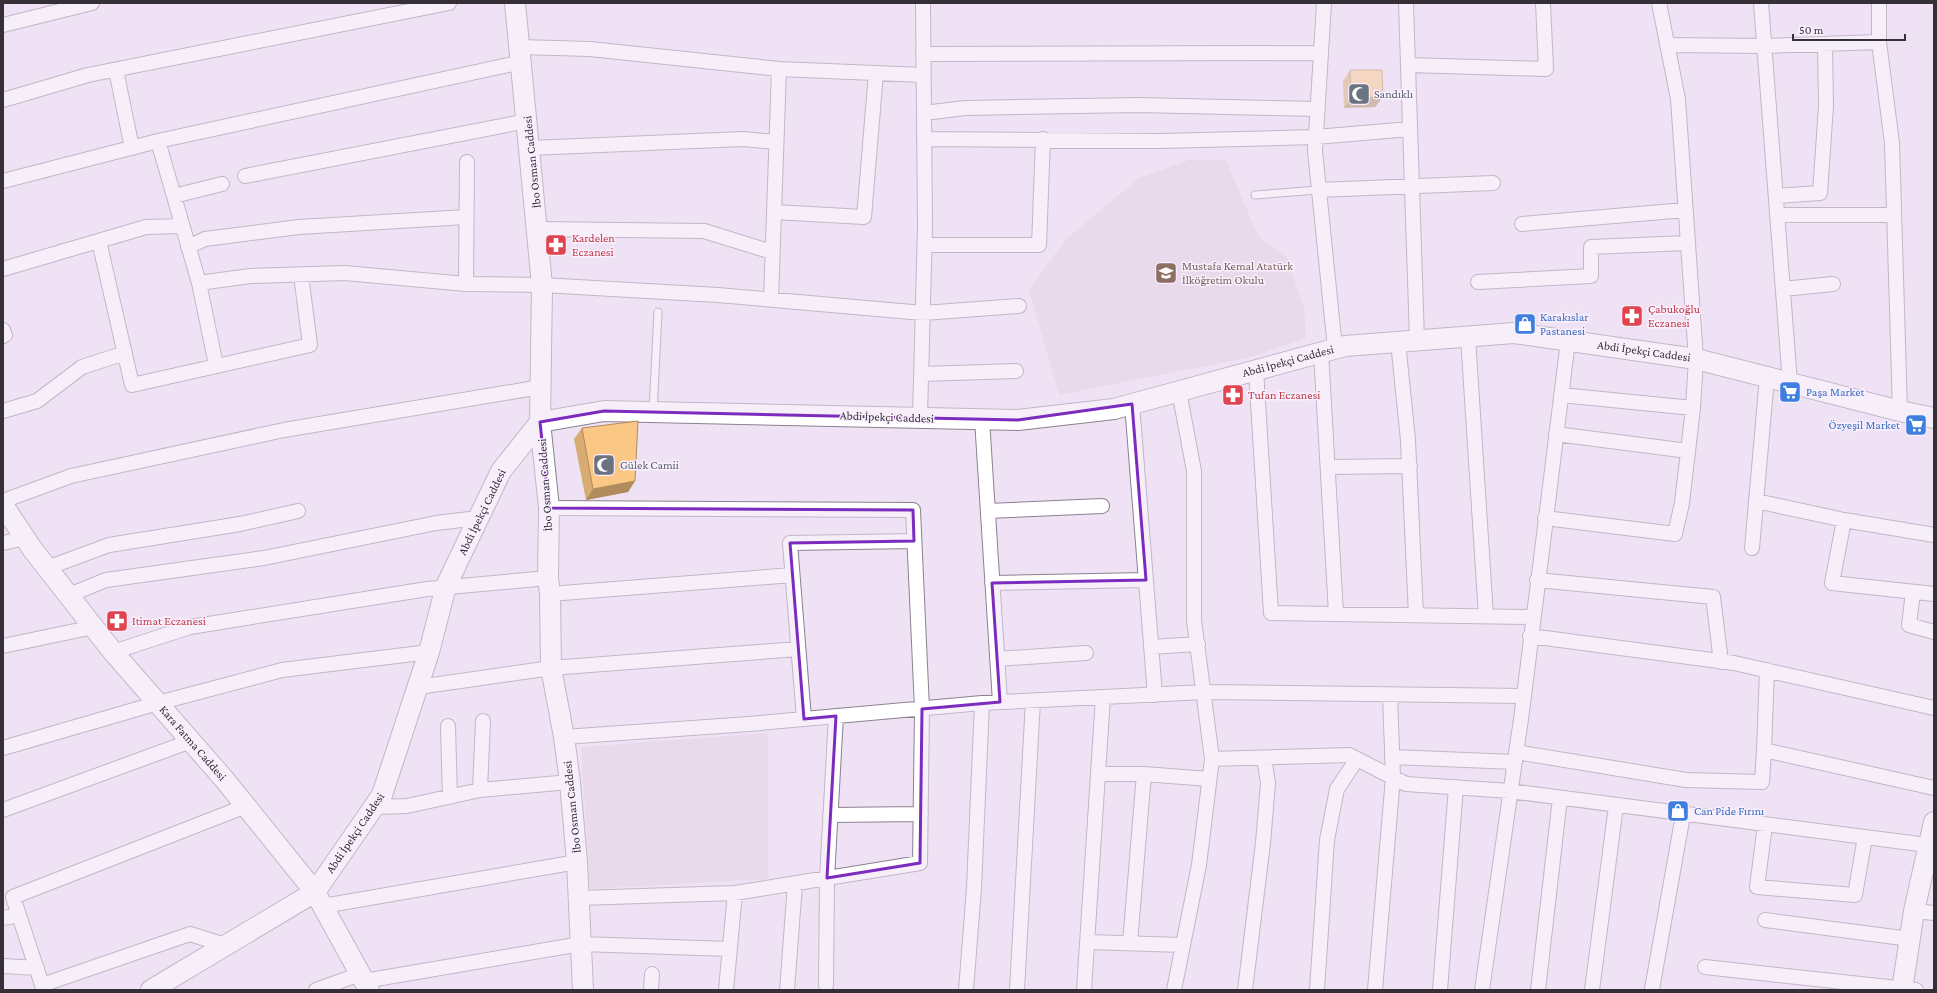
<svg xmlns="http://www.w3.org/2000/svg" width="1937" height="993" viewBox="0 0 1937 993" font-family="'Crimson Pro',serif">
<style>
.education{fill:#e1d0e1}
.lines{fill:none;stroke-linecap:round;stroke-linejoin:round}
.lane-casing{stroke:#8c8091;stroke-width:9}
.street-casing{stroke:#8c8091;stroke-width:16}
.secondary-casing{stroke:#8c8091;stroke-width:22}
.lane{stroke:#fff;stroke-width:7}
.street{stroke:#fff;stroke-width:14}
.secondary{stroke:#fff;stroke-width:20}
.wall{fill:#d8ab72}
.shaded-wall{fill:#b08b5d}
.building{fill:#fbc785;stroke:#b08b5d}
.marked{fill:none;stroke:#7b2cbf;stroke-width:3;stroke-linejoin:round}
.labels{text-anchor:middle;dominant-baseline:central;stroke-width:3;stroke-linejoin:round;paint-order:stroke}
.worship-label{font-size:12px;fill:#5b616d;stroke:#faf0ff;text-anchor:start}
.street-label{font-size:12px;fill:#353037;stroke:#faf0ff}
.health-label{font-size:12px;fill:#be3a42;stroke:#faf0ff;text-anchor:start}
.education-label{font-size:12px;fill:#785e54;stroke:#faf0ff;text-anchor:start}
.shop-label{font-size:12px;fill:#366cbe;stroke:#faf0ff;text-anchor:start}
</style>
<rect width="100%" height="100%" fill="#efe2f4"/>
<path class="education" d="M1189,160H1226L1258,236L1286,256L1304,308L1306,338L1251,357L1059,395L1029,290L1066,239L1139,178Z
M768,733V879L590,889L581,747Z"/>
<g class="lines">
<g class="lane-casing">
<path id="lane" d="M1255,195L1318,190
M653,412L658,312"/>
</g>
<g class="street-casing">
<path id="street" d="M1324,3L1315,151L1335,348
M1406,3L1408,65
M1761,3L1790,383
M1879,3V42L1892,143L1900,411
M3,25L92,3
M1667,45L1765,46L1879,42
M520,47L590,49L779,69L923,75
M923,54L1321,53
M116,70L132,148
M3,100L88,75L449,3
M924,113L965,108L1138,105L1318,109
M924,139L1160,141L1316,137L1410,129
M158,141L199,283L216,365
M530,148L743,139L776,142
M245,176L527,121
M3,181L158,141L522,62
M1318,190L1493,183
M174,196L222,184
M1776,196L1820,193L1826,106L1825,44
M774,212L864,217L876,73
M1777,215H1894
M1522,224L1685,210
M538,229L704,231L772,252
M99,241L132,385L310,345L301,275
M925,245H1039L1043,139
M188,247L205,239L299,227L466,217
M3,269L146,227L182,226
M1478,282L1591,276V247L1687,243
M199,283L250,276L345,273L466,284L542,285L718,295L923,313L1019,306
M466,284L467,162
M1783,289L1833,284
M771,300L779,69
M3,330L5,335L3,336
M1468,337L1486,616
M1417,340L1408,65L1546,69L1543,3
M1398,342L1408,440L1416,615
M1321,352L1336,613
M1256,370L1271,613L1533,617
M921,374L1016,371
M1561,395L1693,408
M1132,404L1155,695
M3,411L37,401L82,367L125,353
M920,417L925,226L923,3
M982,419L1000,702
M1556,434L1688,451
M1328,467L1410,466
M3,501L71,476L284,430L541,387
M1756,501L1844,520L1934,535
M549,508L913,510L922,709L920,863L735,893L579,898
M988,511L1102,506
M1545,518L1675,534L1682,503L1693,408L1696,359L1678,99L1659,3
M1844,520L1832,583L1934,594
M3,543L25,538
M1752,548L1767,377
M47,568L109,545L240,524L298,511
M1537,580L1713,597L1721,662
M992,583L1146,580
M1913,592L1909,625L1934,632
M550,594L792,575
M69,595L106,580L264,558L436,523L478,518
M1530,636L1734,663L1934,708
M3,646L94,627
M1151,647L1198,644
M113,652L190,627L427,589L548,578
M997,659L1086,653
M1767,670L1764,750L1934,788
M418,687L551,668L798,649
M804,719L790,543L914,541
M448,726L450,797
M564,737L749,724L982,703L1204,692L1523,696
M3,748L158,703L282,670L429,652
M1516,752L1686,780L1762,782L1764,750
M1392,757L1515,762
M1212,759L1349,755L1406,784L1510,791L1927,845
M1098,774H1144L1209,779
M480,790L483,721
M374,807L407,806L480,790L570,782
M3,810L191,741
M830,815L921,814
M1765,825L1757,887L1855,895L1865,837
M323,906L577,862
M1914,911L1934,913
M3,918L19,915
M1765,920L1910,939
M1088,942L1182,945
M1130,943L1144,774
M225,945L190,934L42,985L13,897L246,806
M3,966L37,968
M1705,967L1916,990
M364,981L581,944L730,949
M826,985L827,878L836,716
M1652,989L1683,815
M316,990L360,974
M651,990L652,974
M726,990L735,893
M787,990L795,884
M966,990L974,888L982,703
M1017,990L1033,701
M1084,990L1103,697
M1174,990L1199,865L1212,759L1194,620V471L1179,391
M1245,990L1263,843L1268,783L1264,758
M1317,990L1327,840L1337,789L1357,759
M1375,990L1393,777L1390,695
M1440,990L1456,787
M1482,990L1522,712L1568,341
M1538,990L1560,798
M1592,990L1616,806"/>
</g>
<g class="secondary-casing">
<path id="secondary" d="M515,3L542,285L540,422L549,508L548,578L550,594L551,668L564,737L570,782L577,862L583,990
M3,505L33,550L113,652L224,779L315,892L369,990
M151,990L315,892L382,795L429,652L446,586L501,471L540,422L604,411L1018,420L1114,409L1345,346L1514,333L1696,359L1900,411L1934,418
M1902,990L1914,911L1934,822"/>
</g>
<use href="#lane" class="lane"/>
<use href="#street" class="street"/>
<use href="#secondary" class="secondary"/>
</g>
<path class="wall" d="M1350,70L1383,97L1375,107L1344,108L1343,81Z
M582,428L635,481L628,492L586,500L574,439Z"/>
<path class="shaded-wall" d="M1383,97L1375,107L1344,108L1351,98Z
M635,481L628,492L586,500L593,489Z"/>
<path class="building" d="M1350,70H1382L1383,97L1351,98Z
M638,421L635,481L593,489L582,428Z"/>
<path d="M0 0H1937V993H0ZM1132,404L1146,580L992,583L1000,702L922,709L920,863L827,878L836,716L804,719L790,543L914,541L913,510L549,508L540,422L604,411L1018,420Z" fill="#efe2f4" fill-opacity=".55" fill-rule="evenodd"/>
<path class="marked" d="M1132,404L1146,580L992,583L1000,702L922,709L920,863L827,878L836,716L804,719L790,543L914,541L913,510L549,508L540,422L604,411L1018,420Z"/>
<defs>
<g id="mosque-square" transform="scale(1.15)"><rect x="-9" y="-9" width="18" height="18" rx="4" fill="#6b7280" stroke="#faf0ff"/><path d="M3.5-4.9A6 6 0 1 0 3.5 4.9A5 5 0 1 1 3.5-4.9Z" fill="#fff"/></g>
<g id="pharmacy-square" transform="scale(1.15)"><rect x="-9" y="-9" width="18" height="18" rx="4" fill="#e0444e" stroke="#faf0ff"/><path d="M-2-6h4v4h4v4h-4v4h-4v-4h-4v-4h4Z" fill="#fff"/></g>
<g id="school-square" transform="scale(1.15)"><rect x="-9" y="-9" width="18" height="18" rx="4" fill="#8d6e63" stroke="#faf0ff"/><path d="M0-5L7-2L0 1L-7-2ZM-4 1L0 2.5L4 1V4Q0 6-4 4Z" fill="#fff"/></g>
<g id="shop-square" transform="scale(1.15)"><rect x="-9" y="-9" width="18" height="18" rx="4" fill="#3f7fe0" stroke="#faf0ff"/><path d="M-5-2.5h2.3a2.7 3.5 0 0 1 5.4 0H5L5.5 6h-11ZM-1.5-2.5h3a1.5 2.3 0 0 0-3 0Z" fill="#fff"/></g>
<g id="supermarket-square" transform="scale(1.15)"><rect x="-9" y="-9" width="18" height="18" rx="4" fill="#3f7fe0" stroke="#faf0ff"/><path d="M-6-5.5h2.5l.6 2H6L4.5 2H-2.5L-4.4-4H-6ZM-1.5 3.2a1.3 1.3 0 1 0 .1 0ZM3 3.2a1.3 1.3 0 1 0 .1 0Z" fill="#fff"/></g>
</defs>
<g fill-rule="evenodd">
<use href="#mosque-square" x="1359" y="94"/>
<use href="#pharmacy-square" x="556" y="245"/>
<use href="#school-square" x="1166" y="273"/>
<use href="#pharmacy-square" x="1632" y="316"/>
<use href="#shop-square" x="1525" y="324"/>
<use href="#supermarket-square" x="1790" y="392"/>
<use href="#pharmacy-square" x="1233" y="395"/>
<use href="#supermarket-square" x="1916" y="425"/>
<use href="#mosque-square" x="604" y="465"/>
<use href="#pharmacy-square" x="117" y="621"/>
<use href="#shop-square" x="1678" y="811"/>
</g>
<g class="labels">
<g class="worship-label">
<text x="1374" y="94">Sandıklı</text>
<text x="620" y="465">Gülek Camii</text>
</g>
<g class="street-label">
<text transform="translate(532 162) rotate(-96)">İbo Osman Caddesi</text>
<text transform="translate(1644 351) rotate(8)">Abdi İpekçi Caddesi</text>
<text transform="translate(1288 361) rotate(-15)">Abdi İpekçi Caddesi</text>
<text transform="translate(887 417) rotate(2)">Abdi İpekçi Caddesi</text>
<text transform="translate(545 485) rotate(-94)">İbo Osman Caddesi</text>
<text transform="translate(482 512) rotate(-64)">Abdi İpekçi Caddesi</text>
<text transform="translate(193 743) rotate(49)">Kara Fatma Caddesi</text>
<text transform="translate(572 807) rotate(-96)">İbo Osman Caddesi</text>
<text transform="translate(355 833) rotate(-56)">Abdi İpekçi Caddesi</text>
</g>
<g class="health-label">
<text x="572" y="238">Kardelen<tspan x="572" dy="14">Eczanesi</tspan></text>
<text x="1648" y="309">Çabukoğlu<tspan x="1648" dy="14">Eczanesi</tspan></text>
<text x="1248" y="395">Tufan Eczanesi</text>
<text x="132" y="621">Itimat Eczanesi</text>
</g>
<g class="education-label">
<text x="1182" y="266">Mustafa Kemal Atatürk<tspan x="1182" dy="14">İlköğretim Okulu</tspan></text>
</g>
<g class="shop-label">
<text x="1540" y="317">Karakıslar<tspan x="1540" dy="14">Pastanesi</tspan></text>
<text x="1806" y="392">Paşa Market</text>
<text x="1900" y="425" text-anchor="end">Özyeşil Market</text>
<text x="1694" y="811">Can Pide Fırını</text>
</g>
</g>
<rect width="1937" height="993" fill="none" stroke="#353037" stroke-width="8"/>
<path d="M1793 34v6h112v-6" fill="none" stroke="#353037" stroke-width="2"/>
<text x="1799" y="34" font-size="12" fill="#353037" stroke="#faf0ff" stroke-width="3" paint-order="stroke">50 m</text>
</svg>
